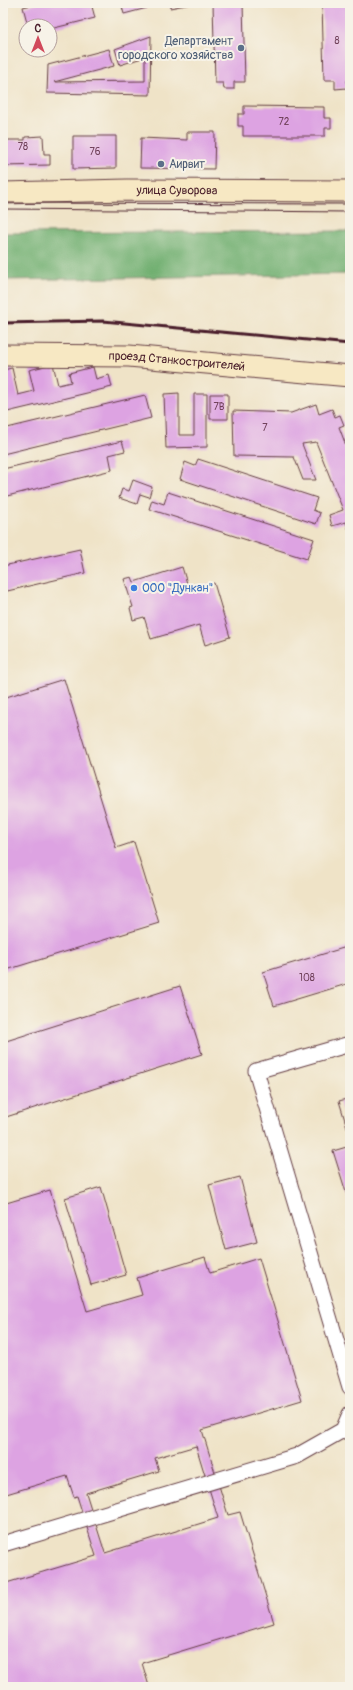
<svg xmlns="http://www.w3.org/2000/svg" width="353" height="1690" font-family="Pangolin,sans-serif">
<style>
.forest{fill:#70af70;stroke:#5d674e}
.building{fill:#dda3e2;fill-rule:evenodd}
.lines{fill:none;stroke-linecap:round;stroke-linejoin:round}
.street-casing{stroke:#633c42;stroke-width:17}
.secondary-casing{stroke:#633c42;stroke-width:23}
.street{stroke:#fff;stroke-width:15}
.secondary{stroke:#f7e8c3;stroke-width:21}
.tram{stroke:#4a1f2b;stroke-width:1}
.rail{stroke:#4a1f2b;stroke-width:3}
.service-dot{fill:#5c6f8a;stroke:#f7f3e8;stroke-width:1.5}
.shop-dot{fill:#3f7fe0;stroke:#f7f3e8;stroke-width:1.5}
.labels{text-anchor:middle;dominant-baseline:central;stroke-width:4;stroke-linejoin:round;paint-order:stroke}
.number-label{font-size:10px;fill:#6f4059}
.service-label{font-size:12px;fill:#4e5e75;stroke:#f7f3e8;text-anchor:end}
.street-label{font-size:12px;fill:#4a1f2b;stroke:#f7f3e8}
.shop-label{font-size:12px;fill:#366cbe;stroke:#f7f3e8;text-anchor:start}
</style>
<rect width="100%" height="100%" fill="#f7f3e8"/>
<filter id="ink" filterUnits="userSpaceOnUse"><feTurbulence type="fractalNoise" baseFrequency=".025" numOctaves="2"/><feDisplacementMap in="SourceGraphic" scale="8" xChannelSelector="R" yChannelSelector="G"/><feConvolveMatrix kernelMatrix="1 2 1 2 8 2 1 2 1" color-interpolation-filters="sRGB"/></filter>
<filter id="wash" filterUnits="userSpaceOnUse"><feTurbulence type="fractalNoise" baseFrequency=".012" numOctaves="4" result="noise"/><feDisplacementMap in="SourceGraphic" scale="16" xChannelSelector="R" yChannelSelector="G"/><feGaussianBlur stdDeviation="0.9" result="paint"/><feColorMatrix in="noise" values="0 0 0 0 0 0 0 0 0 0 0 0 0 0 0 0 0 1.4 0 .05"/><feComposite in="paint" operator="in"/></filter>
<g filter="url(#wash)">
<rect width="100%" height="100%" fill="#efe3c7"/>
<path class="forest" d="M350,231v43l-347,6v-47z"/>
<g id="blocks">
<path class="building" d="M40,3h51l4,15 -45,11v-3h-22l-5,-19z
M121,3h29l1,1 -5,1 1,3 -23,6z
M169,3h22v1l-21,4z
M213,3h30l2,79h-11v7h-10l-1,-6h-8z
M322,3h28v77h-3v8l-12,1v-9h-11z
M151,36l-1,59 -103,-2 1,-28 61,-16 5,17 -60,16 91,-1v-24l-25,8 -5,-16z
M244,106l80,1v11h7v10h-6v8h-82v-10h-5v-12h6z
M187,132h28l-1,37 -74,-1 1,-30 46,2z
M43,136l1,18h6v11l-47,1v-26h22v-3z
M73,136h43v32l-43,1z
M53,364l5,21 13,-3 -2,-9 24,-6 3,12 13,-4 3,12 -109,26v-43l9,-2 6,27 16,-4 -5,-21z
M179,393v42h15v-41h13v53l-41,1 -2,-54z
M210,394h18v25h-18z
M145,395l6,23 -148,36v-25z
M316,404l3,10 13,-5 3,8 5,-2 4,10 -5,2 11,29v78l-4,-12 -14,4 -3,-11 14,-5 -27,-68 -14,2 14,36h-13l-9,-23 -60,-1 -1,-45 58,2z
M122,441l3,10 -16,4 3,15 -109,27v-28z
M198,459l119,39 -4,12 7,3 -4,11 -136,-45 5,-17 10,4z
M133,480l19,7 -3,10 -9,-3 -3,10 -18,-6 3,-9 7,2z
M168,492l146,47 -7,20 -158,-50 3,-9 12,4z
M80,549l5,24 -82,19v-26z
M182,567l7,23 25,-7 16,54 -25,8 -6,-20 -48,14 -7,-22 -11,3 -3,-12 3,-1 -9,-28 8,-2 2,5z
M64,679l52,169 18,-6 25,81 -156,48v-273z
M350,946v37l-76,23 -11,-34z
M180,986l22,68 -199,64v-76z
M350,1098v39l-11,-36z
M350,1146v59l-17,-54z
M240,1177l17,65 -31,8 -17,-65z
M101,1187l25,88 -35,10 -26,-87z
M50,1190l37,121 55,-16 -5,-17 68,-21 5,16 49,-15 43,142 -100,30 26,85 12,-3 34,111 -132,40 7,23 -2,1h-144v-103l93,-28 -19,-60 -3,1 -7,-21 -64,19v-291zM196,1446l22,72 -113,35 -19,-60 73,-22 -4,-13z"/>
</g>
</g>
<g filter="url(#ink)">
<use href="#blocks" fill-opacity="0" stroke="#633c42" stroke-width="1"/>
<g class="lines">
<defs>
<path id="street" d="M350,1044l-94,27 94,316
M3,1544l294,-88 46,-26 7,-16"/>
<g id="secondary">
<path id="s1" d="M3,193l124,-3 223,1"/>
<path id="s2" d="M3,355l126,1 221,20"/>
</g>
</defs>
<use href="#street" class="street-casing"/>
<use href="#secondary" class="secondary-casing"/>
<use href="#street" class="street"/>
<use href="#secondary" class="secondary"/>
<path class="tram" d="M3,203l347,1
M3,209l347,3"/>
<path class="rail" d="M3,323l100,-2 247,23"/>
</g>
</g>
<g class="service-dot">
<circle cx="241" cy="48" r="4"/>
<circle cx="161" cy="164" r="4"/>
</g>
<circle class="shop-dot" cx="134" cy="588" r="4"/>
<g class="labels">
<g class="number-label">
<text x="337" y="41">8</text>
<text x="284" y="122">72</text>
<text x="23" y="147">78</text>
<text x="95" y="152">76</text>
<text x="219" y="407">7В</text>
<text x="265" y="428">7</text>
<text x="307" y="978">108</text>
</g>
<g class="service-label">
<text x="233" y="41">Департамент<tspan x="233" dy="14">городского хозяйства</tspan></text>
<text x="169" y="164" text-anchor="start">Аирвит</text>
</g>
<g class="street-label">
<text stroke="none"><textPath href="#s1" startOffset="174">улица Суворова</textPath></text>
<text stroke="none"><textPath href="#s2" startOffset="174">проезд Станкостроителей</textPath></text>
</g>
<g class="shop-label">
<text x="142" y="588">ООО "Дункан"</text>
</g>
</g>
<rect width="353" height="1690" fill="none" stroke="#f7f3e8" stroke-width="16"/>
<g transform="translate(38 38)"><circle r="19" fill="#f7f3e8" stroke="#b29e9c"/>
<path d="M0-3L7 15L0 10L-7 15Z" fill="#d1495b"/>
<text y="-6" font-size="11" font-weight="bold" text-anchor="middle" fill="#4a1f2b">С</text>
</g>
</svg>
